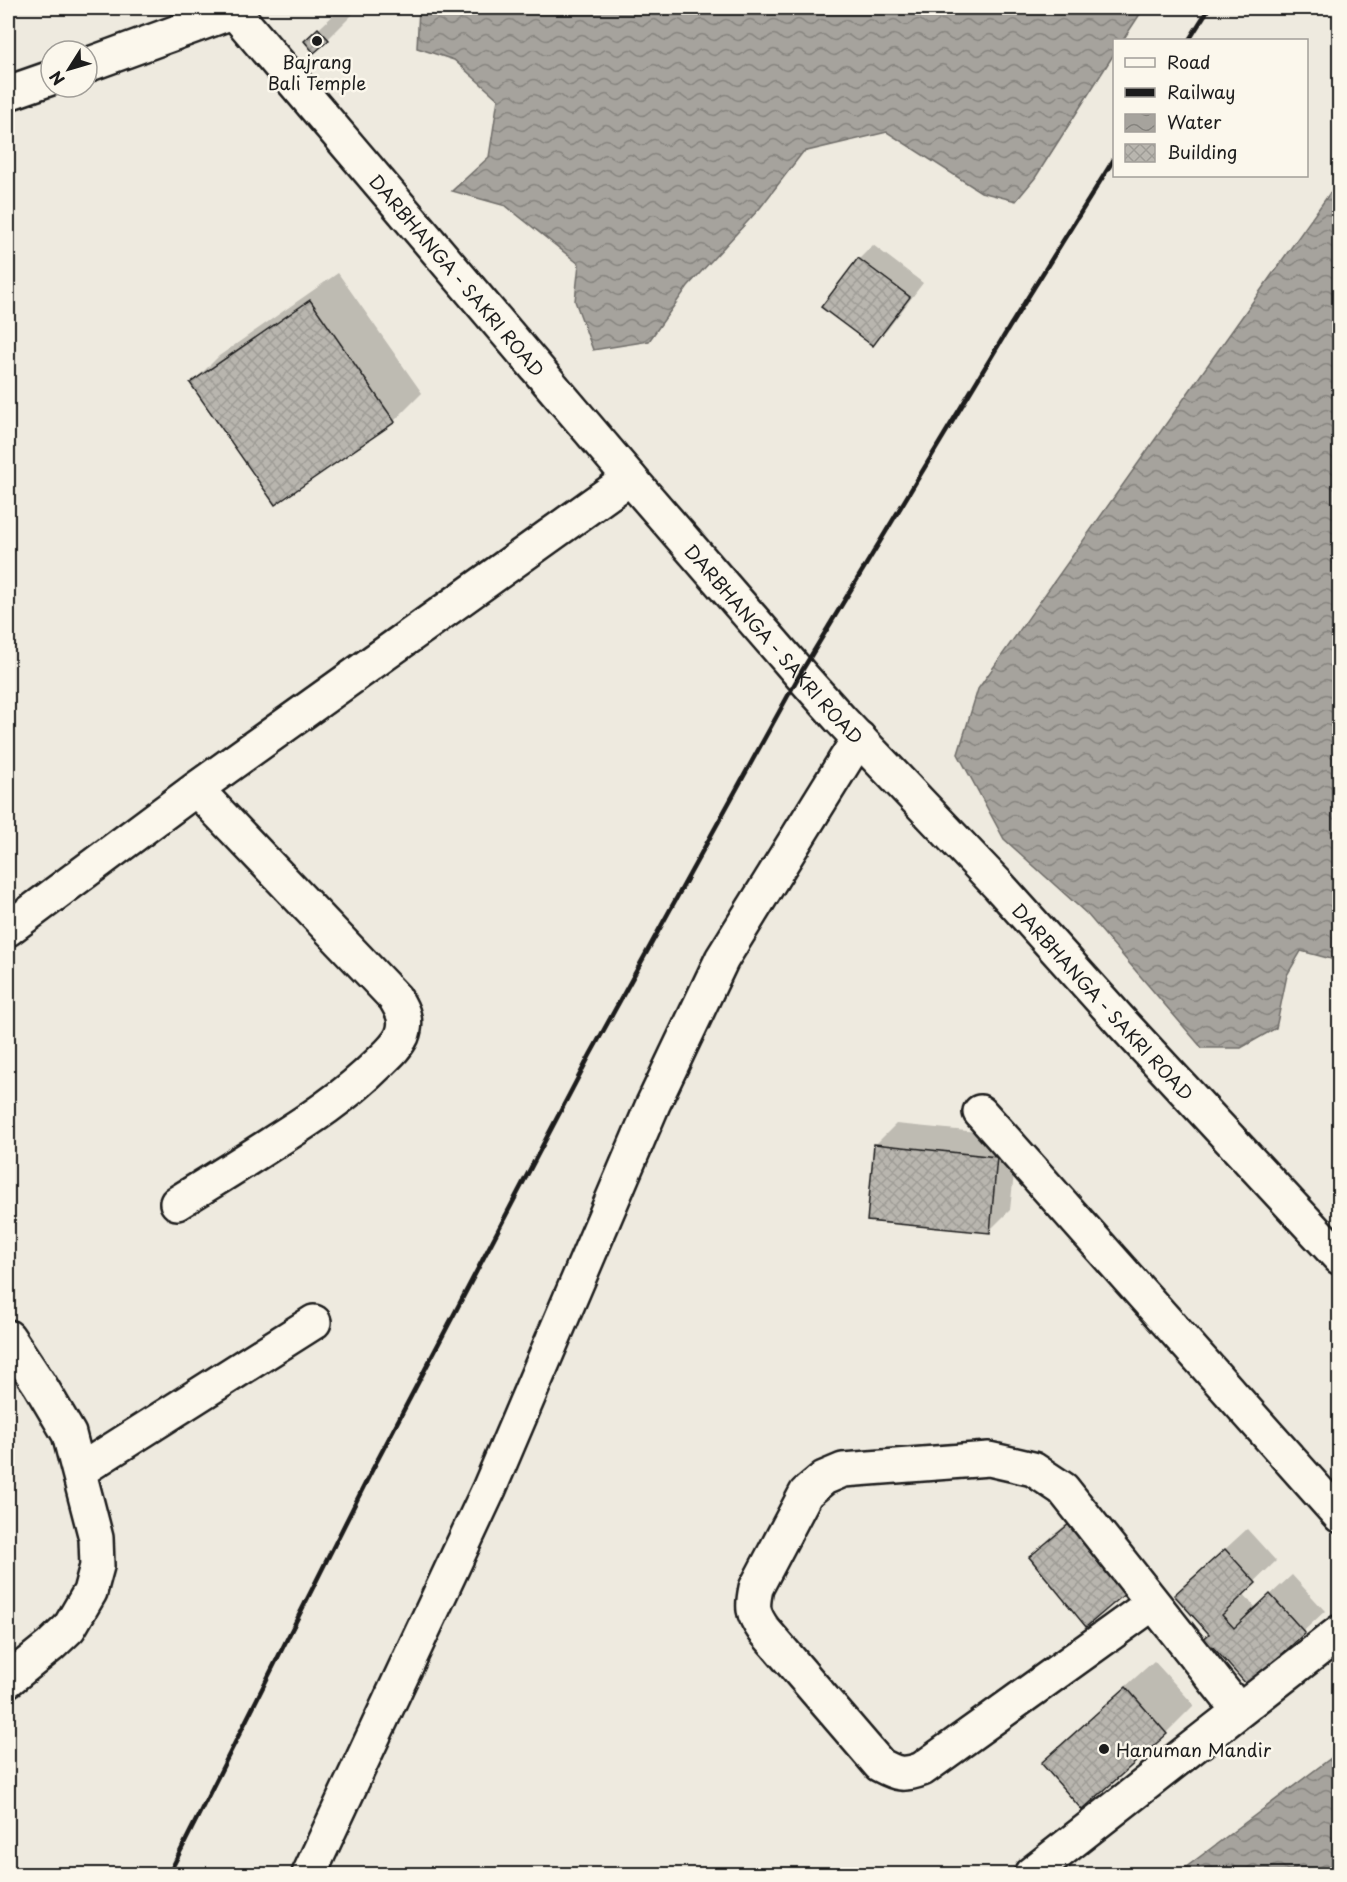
<svg xmlns="http://www.w3.org/2000/svg" width="1347" height="1882" font-family="'Playpen Sans',sans-serif">
<style>
.water{fill:url(#water-waves);stroke:#6f6d69;stroke-width:1.5}
.shadow{fill:#0003}
.building{fill:url(#building-cross-hatch);stroke:#1c1c1c;stroke-width:1.5}
.lines{fill:none;stroke-linecap:round;stroke-linejoin:round}
.minor-casing{stroke:#1c1c1c;stroke-width:38}
.major-casing{stroke:#1c1c1c;stroke-width:38}
.minor{stroke:#fbf7ec;stroke-width:33}
.major{stroke:#fbf7ec;stroke-width:33}
.rail{stroke:#1c1c1c;stroke-width:4.5}
.poi-dot{fill:#1c1c1c;stroke:#fbf7ec;stroke-width:2}
.labels{text-anchor:middle;dominant-baseline:central;stroke-width:5;stroke-linejoin:round;paint-order:stroke}
.poi-label{font-size:18px;fill:#1c1c1c;stroke:#fbf7ec}
.street-label{font-size:18px;fill:#1c1c1c;stroke:#fbf7ec}
</style>
<defs>
<pattern id="water-waves" width="16" height="10" patternUnits="userSpaceOnUse" patternTransform="scale(1.5)"><rect width="16" height="10" fill="#a6a39d"/><path d="M0 5q4-4 8 0t8 0" fill="none" stroke="#86847f"/></pattern>
<pattern id="building-cross-hatch" width="8" height="8" patternUnits="userSpaceOnUse" patternTransform="scale(1.5)"><rect width="8" height="8" fill="#b9b6af"/><path d="M0 0l8 8M0 8l8-8" fill="none" stroke="#9e9c96"/></pattern>
</defs>
<rect width="100%" height="100%" fill="#eeeadf"/>
<filter id="ink" filterUnits="userSpaceOnUse"><feTurbulence type="fractalNoise" baseFrequency=".0167" numOctaves="2"/><feDisplacementMap in="SourceGraphic" scale="12" xChannelSelector="R" yChannelSelector="G"/><feConvolveMatrix kernelMatrix="1 2 1 2 8 2 1 2 1" color-interpolation-filters="sRGB"/></filter>
<g filter="url(#ink)">
<path class="water" d="M419,8h725l-21,32h-9v14l-79,124 -19,23 -35,-9 -94,-60 -84,20 -43,56 -72,78 -39,55 -56,9 -18,-49 4,-37 -73,-58 -54,-15 37,-34 9,-58 -44,-39 -37,-12z
M1339,180v781l-38,-10 -14,24 -11,53 -35,20h-39l-115,-134 -83,-75 -46,-85 20,-65z
M1339,1752v122h-162z"/>
<path class="shadow" d="M341,8h11l3,4 -27,27 -22,2z
M873,245l50,38 -36,47 -14,14 -14,-85z
M338,273l84,120 -28,28 -118,82 -84,-120 27,-27z
M896,1124l122,12 -8,74 -21,21 -114,-86z
M1091,1504l55,67 -115,-14 20,-20z
M1247,1529l29,32 -33,32 13,15 36,-33 33,36 -77,72 -37,-49 -14,-59z
M1154,1661l40,44 -28,28 -84,75 -39,-45 27,-27z"/>
<path class="building" d="M318,28l11,12 -15,13 -10,-12z
M858,258l52,39 -37,49 -52,-39z
M310,300l85,122 -120,83 -85,-122z
M874,1144l123,13 -7,76 -123,-12z
M1069,1524l57,69 -40,34 -57,-70z
M1225,1549l31,34 -34,32 12,13 36,-34 35,39 -57,53 -36,-40 -6,6 -8,-8 11,-10 -35,-39z
M1126,1687l41,47 -85,76 -41,-47z"/>
<g class="lines">
<defs>
<path id="minor" d="M87,65l148,-54
M8,93l43,-15
M8,929l188,-140 434,-311
M980,1112l360,404
M177,1203c32,-20 63,-39 94,-59 38,-24 75,-48 107,-80 8,-8 19,-17 24,-28 6,-15 1,-25 -7,-38l-199,-209
M8,1337l32,48 29,49 27,104 1,28 -7,26 -21,36 -19,18 -42,34
M79,1471l235,-149
M1153,1603l-231,166c-19,7 -25,5 -42,-4l-116,-135c-12,-17 -12,-23 -8,-42l50,-95 18,-15 19,-8 146,-11 44,10 30,20 176,222
M309,1874l180,-385 164,-385 69,-145 137,-221
M1031,1874l309,-242"/>
<g id="major">
<path id="s1" d="M231,8l399,470 170,196 41,46 158,166 124,138 217,234"/>
</g>
</defs>
<use href="#minor" class="minor-casing"/>
<use href="#major" class="major-casing"/>
<use href="#minor" class="minor"/>
<use href="#major" class="major"/>
<path class="rail" d="M1189,40l20,-32
M169,1874l198,-394 223,-425 210,-381 210,-348 104,-167"/>
</g>
</g>
<g class="poi-dot">
<circle cx="317" cy="41" r="6"/>
<circle cx="1104" cy="1749" r="6"/>
</g>
<g class="labels">
<g class="poi-label">
<text x="317" y="61">Bajrang<tspan x="317" dy="21">Bali Temple</tspan></text>
<text x="1116" y="1749" text-anchor="start">Hanuman Mandir</text>
</g>
<g class="street-label">
<text stroke="none"><textPath href="#s1" startOffset="350">DARBHANGA - SAKRI ROAD</textPath></text>
<text stroke="none"><textPath href="#s1" startOffset="836">DARBHANGA - SAKRI ROAD</textPath></text>
<text stroke="none"><textPath href="#s1" startOffset="1322">DARBHANGA - SAKRI ROAD</textPath></text>
</g>
</g>
<rect width="1347" height="1882" fill="none" stroke="#fbf7ec" stroke-width="30"/>
<rect x="15" y="15" width="1317" height="1852" fill="none" stroke="#1c1c1c" stroke-width="2" filter="url(#ink)"/>
<rect x="1113" y="39" width="195" height="138" fill="#fbf7ec" stroke="#a29f99" stroke-width="1.5"/>
<rect x="1125" y="58" width="30" height="9" fill="#fbf7ec" stroke="#a29f99" stroke-width="1.5"/>
<text x="1167" y="69" font-size="18" fill="#1c1c1c">Road</text>
<rect x="1125" y="88" width="30" height="9" fill="#1c1c1c" stroke="#a29f99" stroke-width="1.5"/>
<text x="1167" y="99" font-size="18" fill="#1c1c1c">Railway</text>
<rect x="1125" y="114" width="30" height="18" fill="url(#water-waves)" stroke="#a29f99" stroke-width="1.5"/>
<text x="1167" y="129" font-size="18" fill="#1c1c1c">Water</text>
<rect x="1125" y="144" width="30" height="18" fill="url(#building-cross-hatch)" stroke="#a29f99" stroke-width="1.5"/>
<text x="1167" y="159" font-size="18" fill="#1c1c1c">Building</text>
<g transform="translate(69 69) rotate(233)"><circle r="28" fill="#fbf7ec" stroke="#a29f99" stroke-width="1.5"/>
<path d="M0-4.5L10 22L0 15L-10 22Z" fill="#1c1c1c"/>
<text y="-9" font-size="16" font-weight="bold" text-anchor="middle" fill="#1c1c1c">N</text>
</g>
</svg>
